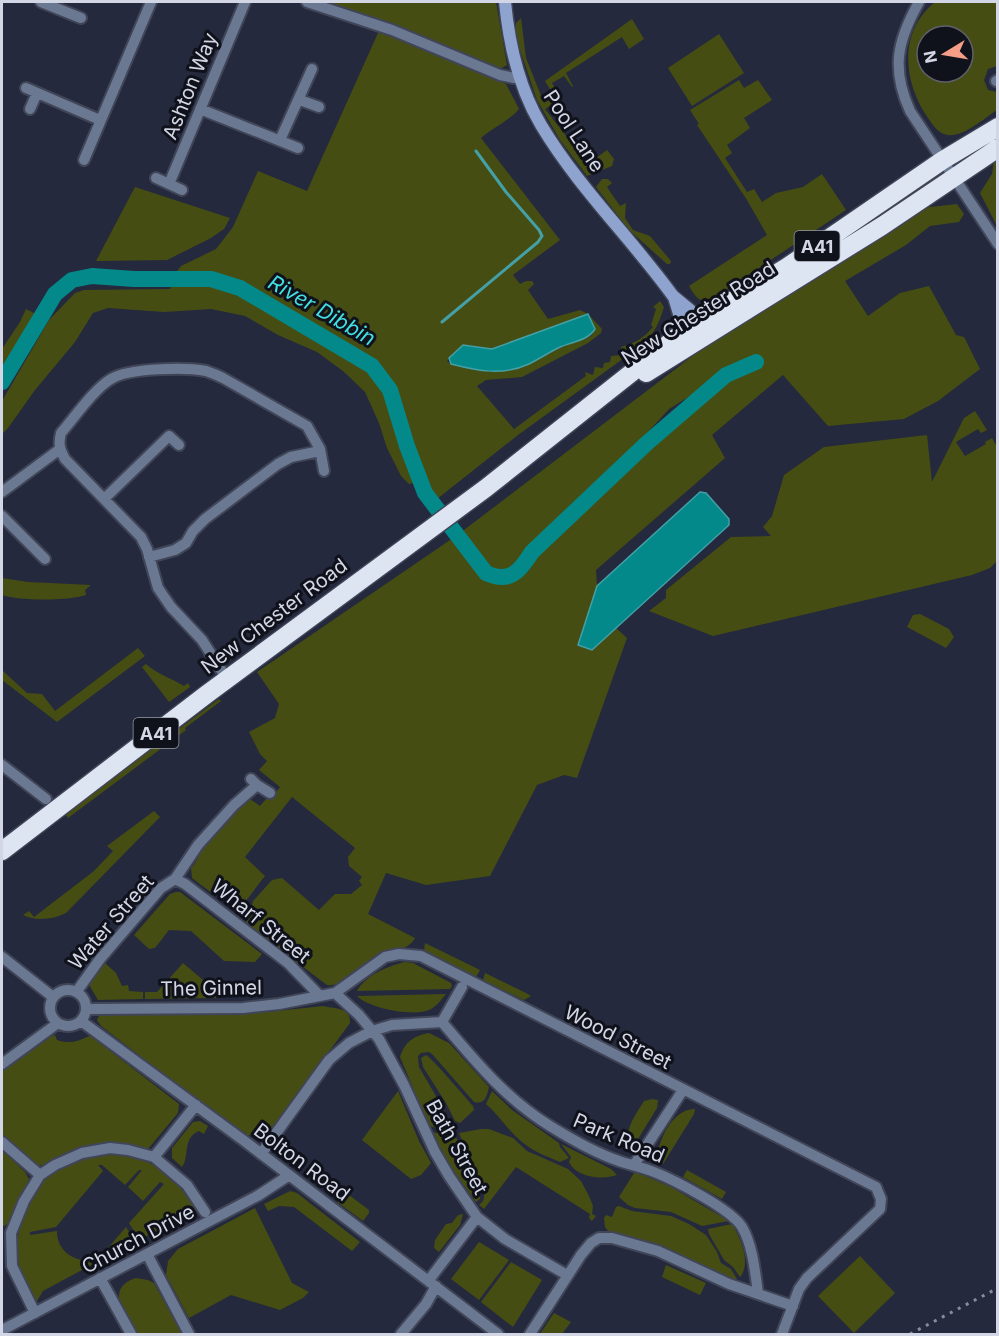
<svg xmlns="http://www.w3.org/2000/svg" width="999" height="1336" font-family="Inter,sans-serif">
<style>
.green{fill:#464d12;fill-rule:evenodd}
.water{fill:#04898b;stroke:#42a0a6;stroke-width:1.5}
.lines{fill:none;stroke-linecap:round;stroke-linejoin:round}
.stream{stroke:#42a0a6;stroke-width:3}
.river{stroke:#04898b;stroke-width:16}
.street-casing{stroke:#404558;stroke-width:14}
.secondary-casing{stroke:#404558;stroke-width:15}
.highway-casing{stroke:#404558;stroke-width:21}
.street{stroke:#6a7892;stroke-width:10}
.secondary{stroke:#8ea4ce;stroke-width:12}
.highway{stroke:#dee5f2;stroke-width:18}
.rail{stroke:#878b9b;stroke-width:3;stroke-dasharray:3 6;stroke-linecap:butt}
.labels{text-anchor:middle;dominant-baseline:central;stroke-width:6;stroke-linejoin:round;paint-order:stroke}
.shield{fill:#10121b;stroke:#989ba8;stroke-width:1.5}
.shield-label{font-size:18px;font-weight:bold;fill:#d3d6e4}
.street-label{font-size:20px;fill:#d3d6e4;stroke:#10121b}
.water-label{font-size:21px;font-style:italic;fill:#41dfe1;stroke:#10121b}
</style>
<rect width="100%" height="100%" fill="#24293d"/>
<path class="green" d="M317,2h179l11,63 -5,3 -11,-1z
M935,2h62v64l-9,3 -4,11 4,10 9,2v18c-12,8 -29,23 -44,25 -12,2 -19,-8 -25,-17 -25,-36 -30,-86 7,-116zM927,36h36v36h-36z
M521,18l5,40 18,45 10,-7 -9,-15 87,-62 12,20 -15,10 -7,-12 -56,36 7,13 -1,1 -8,-11 -12,7 9,16 -16,10 43,55 19,-14 7,9 -2,7 -25,10 -27,-36 -23,-40 -22,-65 1,-12z
M378,33l21,4 107,47 13,25c-10,12 -25,18 -38,29l79,102 -47,35 7,9 6,-3h6l2,3 -6,6 20,29 32,-9 8,4 14,15 -1,4 -13,10 -66,34 -36,3 -9,6 37,43 72,-53 -1,-4 8,3 2,-8 8,1 1,-5 6,-1 1,-6 10,-1v-8c14,-4 23,-9 32,-20l-2,-2 5,-16 -3,-2 7,-6 4,6c-8,25 -13,34 -39,44l-1,7 -106,77 -81,64 -11,-19 -17,4 -8,-8 -14,-28 -8,-25 -14,-31 -22,-21 -26,-19 -39,-17 -33,-19 -34,-7 -47,3 -56,-4 -15,5 -18,29 -40,48 -27,38 -6,6v-33l47,-81 26,-27 9,-3 86,-1 5,-15 6,-8 35,-17 17,-22 25,-56 49,20zM588,314l7,15 -4,7 -32,12 -28,15 -39,9 -41,-8 -4,-3 16,-16 29,4z
M719,34l25,39 -52,33 -24,-38z
M739,80l5,8 14,-8 14,20 -28,18 6,10 -23,17 5,8 -7,5 22,34 7,-3 8,13 14,-9 27,-6 19,-13 24,36 -137,91c-11,2 -15,-7 -20,-15l78,-51 -20,-35 -50,-75 2,-1 -9,-14z
M997,159v67l-17,-33 12,-19 2,-13z
M602,179h6l4,4 -5,4 13,19 6,-3 -1,15 8,12 17,6 21,25 -1,3h-3l-38,-34 -33,-43z
M135,187l95,31 -6,11 -13,9 -44,22 -71,1z
M957,204l7,10 -5,8 -29,4 -24,19 -61,36 23,35 32,-23 29,-7 27,49 8,2 16,32 -42,32 -34,18 -76,7 -45,-51 -71,60 13,23 -129,112 1,16 -19,59 14,5 24,-22 11,10 -50,140 -13,-3 -27,10 -47,91 -64,9 -40,-12 -18,41 47,24c-7,14 -27,12 -40,20 -13,8 -35,30 -48,27l-81,-61 7,-23 19,-21 10,-2 37,32 16,-16h16l11,-9 -3,-4 3,-4 -13,-11 -1,-9 7,-9 -63,-51 -47,60 20,19c-6,7 -25,34 -29,37l-10,-9 5,-5v-5l-7,-5 -11,5 -21,-16 -1,-10c6,-5 7,-13 12,-20 14,-17 30,-35 47,-49l10,7 7,-8 3,2 10,-13 -21,-17 8,-9 -7,-7 -11,-22 26,-14 4,-14 -22,-32 196,-134 29,38 7,4 22,2 16,-10 10,-17 54,-52h4l56,-57 74,-63 31,-17 -19,-4 -29,23 -39,24 -32,35 -67,61 -64,66 -13,-2 -33,-36 280,-213 181,-112z
M26,309l10,5 -34,53v-18l18,-27z
M975,411l12,19 -6,3 -3,-4 -22,13 9,14 21,-12 -1,-2 7,-4 5,9v114l-7,7 -18,7 -259,61 -64,-25 17,-13v-8l65,-53 40,-1 -8,-9 9,-11 12,-41 40,-28 103,-12 5,47 32,-64z
M2,578l26,4 63,3 -6,5 1,5c-18,6 -66,6 -84,0z
M920,614l29,15 5,8 -8,11 -39,-21 6,-12z
M138,648l7,8 -88,66 -55,-42v-10l25,23 15,1 13,17z
M146,664c11,10 25,14 38,22l4,-3 2,4 -21,15 -27,-35z
M219,699l2,2 -36,27 1,2 -118,88 -3,-4z
M154,811l6,6 -94,96c-13,7 -31,8 -43,2l6,-4 5,6 60,-46 19,-20 -6,-5z
M176,892h4l82,62 -7,8 -31,-1 -33,-30 -22,-1 -14,18 -6,1 -15,-14 36,-41z
M425,943l55,27 -4,7 -52,-27z
M104,962l12,11 6,13 6,-1 1,6 14,1v7l-45,1 -10,-17z
M405,962l8,1 38,20 1,3 -2,3 -93,2c9,-16 31,-25 48,-29z
M183,963l33,28v7l-71,1v-7h12z
M485,973l43,21 3,2 -7,4 -41,-20z
M446,994c-5,6 -10,13 -17,16 -15,7 -61,-2 -72,-14z
M323,1006c12,3 28,1 27,17l-78,106c-10,7 -19,9 -31,4l-140,-107 -4,-6 3,-6 168,-2z
M429,1033l20,10 40,44c-2,9 -4,18 -15,15l-41,-47 -4,-3 -8,1 -3,3 1,11 31,53v7l-5,3 -16,-4 -29,-69c5,-15 13,-21 29,-24z
M55,1035l2,5c11,4 21,2 32,-4l3,1 87,67 -1,9 -30,36c-26,-6 -50,-9 -75,1 -13,5 -24,17 -38,16l-33,-30v-65l47,-34z
M426,1055c6,3 40,43 47,51l1,4 -14,13 -5,-2 -9,-18 -23,-36 -2,-9z
M398,1091l21,50 12,22 -10,12 -10,4 -49,-39z
M492,1091l20,19 47,33 1,4 9,11 -9,4c-11,-5 -24,-9 -34,-17 -16,-11 -26,-29 -40,-41z
M652,1099l6,1 -1,8 -22,36 -6,3c-5,-18 6,-31 15,-46z
M695,1109l-1,5 -31,50 -5,-13c4,-18 17,-42 37,-42z
M200,1121l8,5 -4,8 -5,-3c-17,7 -9,25 -17,36l-10,-9v-10l21,-26z
M481,1129h8l24,9 14,13 41,18 13,12 8,15 4,10 -1,8 4,2 -4,5 -3,-3 1,-4 -74,-47 -32,42 -5,-4c3,-3 5,-4 5,-8 1,-12 -20,-50 -25,-64z
M432,1132l22,4 3,3 23,52v8l-4,3 -24,-33z
M561,1144l50,25 6,6c-14,5 -41,3 -48,-13l2,-5z
M2,1150l23,22 4,7 -18,43 -9,5z
M113,1153c46,9 57,17 83,57l-57,30 -10,-17 35,-39 -4,-2 -17,19 -15,-14 14,-17h-3l-14,15 -23,-20h-4l5,6 -47,56 -26,5v3l27,-4c0,20 16,30 34,30l2,3 -50,27 -6,10c-33,-32 -21,-98 12,-125 19,-15 40,-21 64,-23z
M687,1170l39,22 -4,7 -39,-22z
M634,1173h4l33,14 58,34 -27,5 -31,-14 -36,-4 -7,-3 -9,-8z
M290,1191l7,2 63,49 -8,9 -58,-44 -15,-1 -11,5 -4,-7z
M344,1194l5,1 20,15v3l-6,8 -26,-19z
M619,1206l13,5 39,5 18,8 17,11 11,17 4,11 10,6 6,10h-7l-57,-27 -65,-21 -3,-4 -1,-9 2,-3 6,2 4,-10z
M255,1208l37,75 17,9 -6,6 -23,12 -49,-15 -42,23 -23,-43 2,-14 10,-12z
M463,1214l-3,11 -21,27 -5,-4 1,-8 11,-16 6,-1 6,-8z
M732,1224c8,13 20,39 8,53l-7,-10 -9,-7 -15,-26 -1,-5z
M126,1227l9,15 -32,17 -1,-4z
M479,1242l30,18 -30,40 -28,-21z
M860,1256l35,37 -41,40 -36,-37z
M511,1262l31,18 -29,47 -32,-25z
M666,1265l40,18 -6,12 -38,-18z
M136,1278l12,2 6,3 28,51h-47c-10,-18 -31,-46 1,-56z
M554,1313l17,9 -9,12h-22z"/>
<path class="water" d="M588,314l7,15c-7,12 -25,13 -37,19 -10,5 -19,11 -29,16 -26,12 -51,7 -78,0l-2,-6 14,-13 29,4z
M700,492l6,1 23,26v6l-137,125 -14,-5 19,-59z"/>
<g class="lines">
<path class="stream" d="M442,322l96,-80 4,-6 -3,-6 -33,-38 -30,-41"/>
<path class="river" d="M2,382l53,-88 17,-14 20,-4 42,3h77l29,9 132,78 18,24 17,56 18,47 61,80c24,11 34,-2 46,-21l115,-109 79,-68 30,-13"/>
<defs>
<path id="street" d="M41,2l40,16
M307,2l85,28 108,45 14,3 6,-1
M919,2c-22,39 -28,67 -9,109l88,133
M996,81l2,-1
M26,88l74,32
M300,100l19,7
M30,109l7,-16
M200,109l98,39
M280,140l32,-71
M84,160l67,-158
M156,178l26,12
M169,184l76,-182
M2,492l58,-43
M104,499l65,-63 10,9
M2,516l43,43
M149,557l26,-7 11,-7 7,-12 12,-12 73,-55 13,-7 29,-6
M227,679l-25,-39 -31,-33 -13,-19 -11,-39 -6,-12 -76,-78c-5,-9 -7,-15 -4,-26 13,-15 33,-44 50,-54 17,-11 74,-12 95,-8 6,2 11,4 17,7l84,48 13,23 4,22
M2,765l44,34
M251,779l6,6 13,8
M175,879l10,5 103,79 32,33
M2,957l51,40
M50 1008a18 18 0 1 1 36 0a18 18 0 1 1-36 0Z
M77,991l23,-32 61,-71 14,-9 23,-34 36,-40 23,-20
M335,993l24,22 20,24 25,46 31,67 14,24 28,41 28,22 62,36
M87,1009l156,-1 36,-4 56,-11 50,-36 14,-3 22,2 455,231 5,12 -1,10 -73,69 -8,11 -17,45
M81,1021l162,119 255,194
M442,1022c33,39 64,77 108,104 21,13 45,27 69,35 11,4 23,6 35,11 20,8 77,37 88,55 11,19 13,45 16,66
M442,1022l20,-35
M2,1064l56,-41
M2,1142l38,33
M261,1154l68,-94 20,-17 23,-12 20,-6 50,-3
M154,1157l42,-52
M634,1165l49,-75
M147,1254l42,80
M100,1278l31,56
M429,1280l48,-63
M35,1313l-23,-47 -1,-33 13,-32 16,-26 15,-10 27,-12 28,-5 18,2 26,7 33,28 18,27
M2,1330l257,-135 29,-19
M401,1334l25,-30 10,-18
M530,1334l51,-79 10,-12 8,-5h13l46,13 71,33 64,22"/>
<path id="secondary" d="M505,2c4,42 14,86 36,123 37,62 90,113 132,171l17,14 8,12
M674,297l6,20 8,11"/>
<path id="highway" d="M646,373l236,-147 116,-78
M2,851l205,-157 279,-206 202,-160 99,-61 156,-107 55,-33"/>
</defs>
<use href="#street" class="street-casing"/>
<use href="#secondary" class="secondary-casing"/>
<use href="#highway" class="highway-casing"/>
<use href="#street" class="street"/>
<use href="#secondary" class="secondary"/>
<use href="#highway" class="highway"/>
<path class="rail" d="M910,1334l88,-46"/>
</g>
<g class="labels">
<g class="shield">
<rect x="794.5" y="231" width="45" height="30" rx="4.5"/>
<rect x="133.5" y="718" width="45" height="30" rx="4.5"/>
</g>
<g class="shield-label">
<text x="817" y="246">A41</text>
<text x="156" y="733">A41</text>
</g>
<g class="street-label">
<text transform="translate(190 86) rotate(-68)">Ashton Way</text>
<text transform="translate(574 131) rotate(57)">Pool Lane</text>
<text transform="translate(698 313) rotate(-32)">New Chester Road</text>
<text transform="translate(274 616) rotate(-37)">New Chester Road</text>
<text transform="translate(261 921) rotate(39)">Wharf Street</text>
<text transform="translate(111 922) rotate(-49)">Water Street</text>
<text transform="translate(211 988) rotate(-1)">The Ginnel</text>
<text transform="translate(618 1037) rotate(27)">Wood Street</text>
<text transform="translate(619 1138) rotate(23)">Park Road</text>
<text transform="translate(457 1147) rotate(61)">Bath Street</text>
<text transform="translate(302 1162) rotate(37)">Bolton Road</text>
<text transform="translate(138 1239) rotate(-28)">Church Drive</text>
</g>
<g class="water-label">
<text transform="translate(322 310) rotate(30)">River Dibbin</text>
</g>
</g>
<rect width="999" height="1336" fill="none" stroke="#d3d6e4" stroke-width="6"/>
<g transform="translate(945 54) rotate(259)"><circle r="28" fill="#10121b" stroke="#5e606b" stroke-width="1.5"/>
<path d="M0-4.5L10 22L0 15L-10 22Z" fill="#f49e87"/>
<text y="-9" font-size="16" font-weight="bold" text-anchor="middle" fill="#d3d6e4">N</text>
</g>
</svg>
